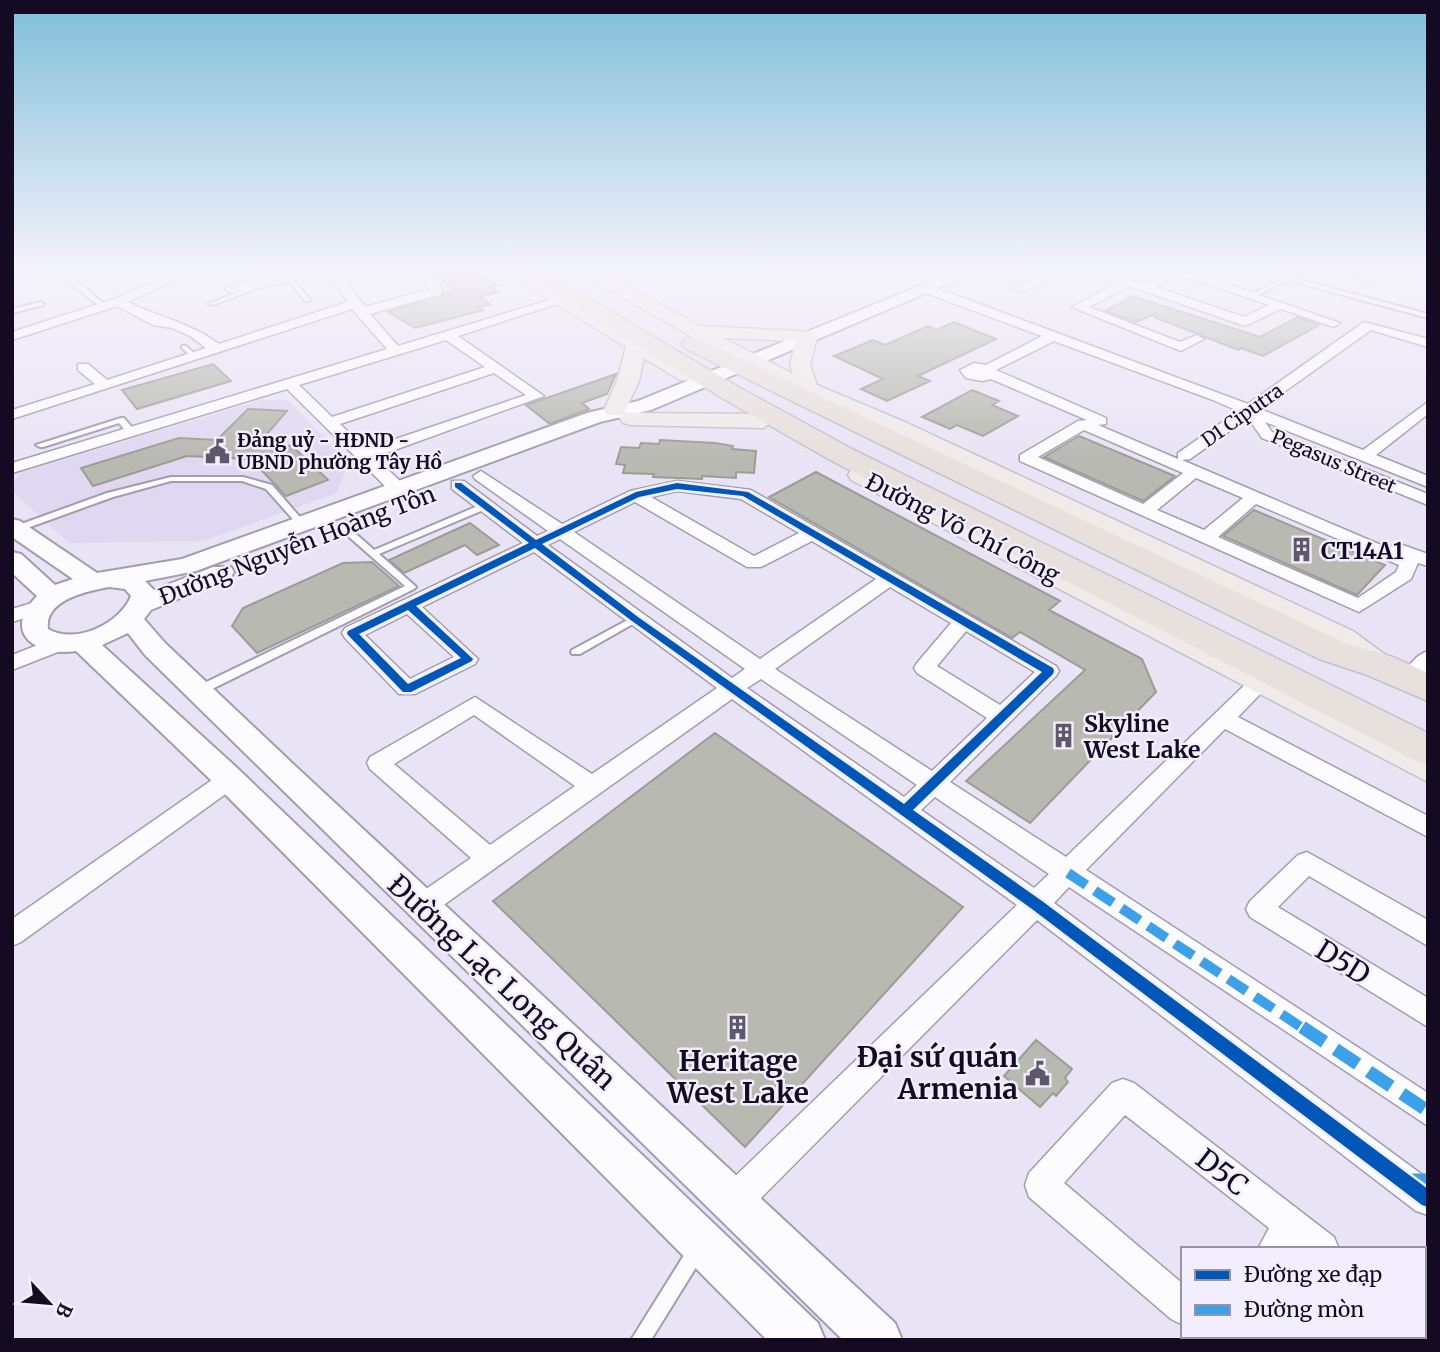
<svg xmlns="http://www.w3.org/2000/svg" width="1440" height="1352" font-family="Merriweather,serif">
<style>
.built{fill:#e0d8f1}
.building{fill:#b8b9b1;stroke:#9c9c96;stroke-width:2}
.lines{fill:none;stroke-linecap:round;stroke-linejoin:round}
.lane-casing{stroke:#a39cb0;stroke-width:4}
.street-casing{stroke:#a39cb0;stroke-width:3}
.secondary-casing{stroke:#a39cb0;stroke-width:4}
.primary-casing{stroke:#c4c0cb;stroke-width:3}
.highway-casing{stroke:#c4c0cb;stroke-width:3}
.lane{fill:#fcfbfe;fill-rule:evenodd}
.street{fill:#fcfbfe;fill-rule:evenodd}
.secondary{fill:#fcfbfe;fill-rule:evenodd}
.primary{fill:#f0ebe9;fill-rule:evenodd}
.highway{fill:#e8e0dc;fill-rule:evenodd}
.quiet-far1{stroke:#3da1ea;stroke-width:10;stroke-dasharray:22 10;stroke-linecap:butt}
.quiet{stroke:#3da1ea;stroke-width:13;stroke-dasharray:27 13;stroke-linecap:butt}
.cycleway-casing{stroke:#f2eefd;stroke-width:5}
.cycleway{fill:#0057b8;fill-rule:evenodd}
.labels{text-anchor:middle;dominant-baseline:central;stroke-width:5;stroke-linejoin:round;paint-order:stroke}
.far-street-label{font-size:19px;fill:#140b23;stroke:#f2eefd}
.far-poi-label{font-size:19px;font-weight:bold;fill:#140b23;stroke:#f2eefd;text-anchor:start}
.street-label{font-size:23px;fill:#140b23;stroke:#f2eefd}
.poi-label{font-size:23px;font-weight:bold;fill:#140b23;stroke:#f2eefd;text-anchor:start}
.near-street-label{font-size:28px;fill:#140b23;stroke:#f2eefd}
.near-poi-label{font-size:28px;font-weight:bold;fill:#140b23;stroke:#f2eefd;text-anchor:end}
</style>
<rect width="100%" height="100%" fill="#e9e4f5"/>
<path class="built" d="M261,400h27l60,63 -11,30 -133,48 -135,2 -57,-52v-8l10,-11z"/>
<path class="building" d="M449,269h24l24,16 -6,2 7,5 -18,5 10,7 -11,3 4,3 -68,18 -27,-16 67,-22 -23,-17z
M1132,296l128,41 38,-20 21,8 -56,31 -22,-8 -3,2 -84,-33 1,-3 -19,8 -30,-11z
M954,322l42,17 -78,37 12,5 -43,20 -26,-12 22,-10 -49,-23 39,-16 12,5 43,-19 8,4z
M213,364l18,17 -94,28 -15,-19z
M616,374l-9,20 -25,9 7,6 -39,15 -24,-19z
M972,390l27,11 -7,4 26,11 -35,20 -26,-11 -7,4 -28,-12z
M248,409l39,2 -29,33 34,2 36,34 -42,16 -35,-37 -64,-3 -94,30 -12,-18 98,-30 38,2z
M1079,436l96,40 -32,25 -99,-44z
M660,440l55,3 18,3 -1,3 24,2 -2,22 -18,-1v6l-34,-2v3l-49,-2 1,-3 -31,-1 2,-8 -9,-1 5,-17 18,1 2,-5 18,1z
M816,472l244,129 -11,9 93,49 14,33 -126,131 -64,-42 119,-111 -65,-38 -8,6 -243,-141z
M1254,510l131,55 -28,30 -134,-59z
M470,523l29,22 -22,10 -12,-10 -61,28 -15,-13z
M372,562l27,24 -142,67 -25,-27 11,-18 100,-45z
M715,733l248,174 -218,240 -252,-246z
M1036,1040l36,29 -7,9 3,4 -12,14 -3,-3 -13,14 -36,-31z"/>
<g class="lines">
<defs>
<path id="lane" d="M43,269c23,0 48,23 64,38l-5,1 -36,-28z
M793,269h6l1,2 -5,1z
M1324,269h10l39,12 -3,2z
M285,274h4l21,26 -1,1h-4l-16,-20 -32,7 -44,17 -5,-1 45,-18 33,-8z
M1286,276l142,38v4l-141,-38 -33,17 -5,-1z
M41,302l3,2 -1,1 -31,8v-4z
M182,346h4l10,9v2h-4l-10,-9z
M121,418h3l10,12v4h-6l-9,-11 -76,24h-3l-4,-2z
M171,477h72l29,8 33,38 -1,2h-6l-32,-36 -24,-8h-71l-58,16 -94,34 -7,-1 1,-3 94,-34z
M485,503l3,1v4l-109,46 35,31 2,2 -2,2 -212,105h-8l-1,-3 1,-3 211,-102 -65,-57v-4h6l28,25z
M635,616l3,1 2,2 -2,2 -58,33h-8l-1,-2 1,-2z
M697,1241l6,3 3,6 -3,6 -52,84h-20l60,-96z"/>
<path id="street" d="M181,269h16l-69,33c31,15 62,21 91,42l129,-42 -23,-33h12l28,38 65,-18 -17,-20h12l17,19v6l-72,20 28,32 158,-48 10,3 -108,35 86,60 -169,61 29,28 2,4 -2,4h-12l-105,-104 -275,84v-10l375,-114 -35,-40 -340,110v-9l83,-26 -17,-14v-6h10l19,16 99,-32 -16,-12 -18,-8 -19,-3 -36,-19 -105,34v-8l102,-33zM446,340l39,27 -153,50 -33,-32zM494,373l32,22 -160,54 -26,-25z
M294,269h20l-83,24 -6,-4z
M1058,269h17l-53,23 -10,-3z
M1166,269h18l156,54 -6,4 -53,-18 -36,17 -115,-40 -41,21 91,35 17,-7 7,4 -23,12 -109,-44 53,-28 20,5 24,-12zM1180,275l89,30 -25,12 -88,-30z
M1242,269h21l21,5 8,-5h14l-20,13z
M1386,269l42,4v8l-40,-10z
M923,286h8l317,118 116,-82 64,17v8l-57,-17 -111,79 103,41 65,-48v12l-52,41 52,21v11l-163,-65 7,10 156,62v11l-166,-67 -14,-20 -58,41 -8,1 206,88 9,-5 31,11v12l-10,-3 -7,16 -52,33 -339,-151v-6l58,-34 9,-1 -96,-41 -9,2 -16,-3 -6,-8 14,-7 12,2 56,-29 -119,-44zM1054,341l159,59 25,11 -60,42v6l-80,-34 8,-1v-6l-110,-48zM1084,430l99,43 -40,31 -105,-47zM1196,478l47,20 -39,32 -47,-20zM1256,504l143,61 -3,7 -38,26 -140,-61z
M481,471l81,53 68,-33 47,-10 74,9 305,176 3,5 -3,5 -106,106 116,75 187,-180h14l4,5 -4,5 -29,30 190,99v21l-203,-108 -139,141 342,223v33l-359,-239 -15,16 374,276v36l-12,-4 -379,-291 -291,293 -12,4 -12,-4 -4,-12 4,-12 295,-284 -285,-206 -301,215 -9,3 -9,-3 -4,-8 4,-8 58,-40 -101,-89 -3,-6 3,-6 105,-60 117,77 125,-86 -183,-136 -112,55 56,52 -3,5 -60,30h-16l-54,-56 -3,-5 3,-5 178,-85 -71,-54v-8h12l73,55 11,-5 -73,-52 -2,-3zM677,491l64,8 58,34 -45,23 -103,-59zM635,502l112,65h14l51,-26 64,38 -116,80 -186,-127zM560,539l168,118 17,12 -13,9 -184,-133zM890,587l61,36 -34,40 -3,5 3,5 70,45 -55,53 -157,-102zM407,614l47,43 -44,22 -45,-44zM966,631l69,41 -35,33 -63,-39zM761,679l156,106 -13,12 -157,-109zM474,715l101,71 -85,59 -96,-81zM935,797l114,77 -15,14 -113,-78z
M45,599l7,2 3,4 -3,4 -40,13v-13z
M61,636l10,7 -3,5 -56,22v-15z
M1428,651v21l-11,13h-14l-4,-5c7,-11 17,-26 29,-29z
M230,770l8,3 4,6 -4,6 -217,157 -9,4v-27l210,-146z
M1307,852l121,68v26l-119,-70 -31,31 150,91v29l-178,-110 -4,-8 4,-8 48,-46z
M1123,1079l11,4 200,154 5,12h-81l11,-21 -144,-113 -61,68 119,101v41l-12,-6 -142,-122 -4,-12 4,-12 83,-90z
M1424,1310l4,2v28h-17l-1,-4h14z"/>
<path id="secondary" d="M961,269h22l-332,141 -51,12 -404,149 -51,10 9,9 59,-23h18l3,5 -3,5 -80,33 -7,9 21,24 127,120 603,560 7,17h-59l-698,-685 -17,-22 -26,12 134,122 582,556 7,17h-58l-553,-557 -138,-132c-40,6 -75,-18 -39,-55l-25,-23v-21l9,2 34,31 18,-6 -61,-42v-18l8,2 77,52 85,-14 405,-146 51,-12zM109,587l16,2 6,7c-11,28 -56,49 -83,33 -4,-29 39,-38 61,-42z"/>
<path id="primary" d="M499,269h22l178,106 -3,5h-16l-36,-22 -5,23 -15,32 139,1 11,7 -11,7 -132,-3 -8,-2 -3,-5 2,-3h-15l-3,-5 13,-29 9,-34z
M573,269h22l105,57 114,6 3,4 -7,29 7,20 90,38 446,208 38,28 5,7 -5,7c-24,7 -42,-14 -60,-28l-440,-212 -123,-53zM723,338l73,3 -6,24 3,9z
M860,468l568,285v29l-577,-302 -3,-5 3,-5z"/>
<path id="highway" d="M514,269h25l201,119 112,61 576,284v32l-14,-5 -582,-299 -110,-63z
M694,337l651,306 48,14 35,16v28l-61,-26 -48,-16 -633,-310 -4,-5 4,-5z"/>
</defs>
<use href="#lane" class="lane-casing"/>
<use href="#street" class="street-casing"/>
<use href="#secondary" class="secondary-casing"/>
<use href="#primary" class="primary-casing"/>
<use href="#highway" class="highway-casing"/>
<use href="#lane" class="lane"/>
<use href="#street" class="street"/>
<use href="#secondary" class="secondary"/>
<use href="#primary" class="primary"/>
<use href="#highway" class="highway"/>
<path class="quiet-far1" d="M1068,873l236,156"/>
<path class="quiet" d="M1302,1027l126,84
M1406,1180h22"/>
<defs>
<path id="cycleway" d="M455,483h6l75,57 100,-48 41,-9 71,9 305,176 1,3 -1,3 -140,136 129,91 386,288v18l-6,-2 -390,-296 -400,-288 -97,-73 -119,58 57,53 -1,2 -61,31h-8l-55,-57 -1,-2 1,-2 181,-88 -74,-56zM677,489l66,7 299,176 -138,132 -266,-187 -96,-73 97,-47zM408,610l53,48 -53,26 -49,-50z"/>
</defs>
<use href="#cycleway" class="cycleway-casing"/>
<use href="#cycleway" class="cycleway"/>
</g>
<linearGradient id="sky" x2="0" y2="1"><stop stop-color="#7ebed9"/><stop offset="0.59" stop-color="#f5f3fa"/><stop offset="1" stop-color="#f5f3fa" stop-opacity="0"/></linearGradient>
<rect width="1440" height="458" fill="url(#sky)"/>
<defs>
<symbol id="civic-bare" viewBox="-9 -9 18 18"><path d="M-.6-6.5H3V-4.5H.6V-3L4-1V1h2V6H-6V1h2V-1L-.6-3ZM-1.2 2.5V6h2.4V2.5Z" fill="#5f576c" stroke="#f2eefd" stroke-width="2.5" paint-order="stroke"/></symbol>
<symbol id="building-bare" viewBox="-9 -9 18 18"><path d="M-4-6H4V6H1V3H-1V6H-4ZM-2.5-4.3h1.7v1.8h-1.7ZM.8-4.3h1.7v1.8H.8ZM-2.5-1h1.7V.8h-1.7ZM.8-1h1.7V.8H.8Z" fill="#5f576c" stroke="#f2eefd" stroke-width="2.5" paint-order="stroke"/></symbol>
</defs>
<g fill-rule="evenodd">
<use href="#civic-bare" x="200" y="434" width="35" height="35"/>
<use href="#building-bare" x="1284" y="532" width="35" height="35"/>
<use href="#building-bare" x="1046" y="718" width="35" height="35"/>
<use href="#building-bare" x="720" y="1010" width="35" height="35"/>
<use href="#civic-bare" x="1020" y="1056" width="35" height="35"/>
</g>
<g class="labels">
<g class="far-street-label">
<text transform="translate(1242 415) rotate(-35)">D1 Ciputra</text>
<text transform="translate(1334 461) rotate(23)">Pegasus Street</text>
</g>
<g class="far-poi-label">
<text x="237" y="440">Đảng uỷ - HĐND -<tspan x="237" dy="22">UBND phường Tây Hồ</tspan></text>
</g>
<g class="street-label">
<text transform="translate(963 528) rotate(27)">Đường Võ Chí Công</text>
<text transform="translate(297 545) rotate(-21)">Đường Nguyễn Hoàng Tôn</text>
</g>
<g class="poi-label">
<text x="1321" y="550">CT14A1</text>
<text x="1084" y="723">Skyline<tspan x="1084" dy="26">West Lake</tspan></text>
</g>
<g class="near-street-label">
<text transform="translate(1343 962) rotate(32)">D5D</text>
<text transform="translate(502 982) rotate(43)">Đường Lạc Long Quân</text>
<text transform="translate(1222 1172) rotate(38)">D5C</text>
</g>
<g class="near-poi-label">
<text x="1018" y="1057">Đại sứ quán<tspan x="1018" dy="32">Armenia</tspan></text>
<text x="738" y="1061" text-anchor="middle">Heritage<tspan x="738" dy="32">West Lake</tspan></text>
</g>
</g>
<rect width="1440" height="1352" fill="none" stroke="#140b23" stroke-width="28"/>
<rect x="1181" y="1247" width="245" height="91" fill="#f2eefd" stroke="#9993a6" stroke-width="2"/>
<rect x="1195" y="1270" width="35" height="10" fill="#0057b8" stroke="#9993a6" stroke-width="2"/>
<text x="1244" y="1282" font-size="21" fill="#140b23">Đường xe đạp</text>
<rect x="1195" y="1305" width="35" height="10" fill="#3da1ea" stroke="#9993a6" stroke-width="2"/>
<text x="1244" y="1317" font-size="21" fill="#140b23">Đường mòn</text>
<g transform="translate(49 1303) rotate(116)" stroke="#f2eefd" stroke-width="5" paint-order="stroke">
<path d="M0-5L12 26L0 18L-12 26Z" fill="#140b23"/>
<text y="-10" font-size="19" font-weight="bold" text-anchor="middle" fill="#140b23">B</text>
</g>
</svg>
